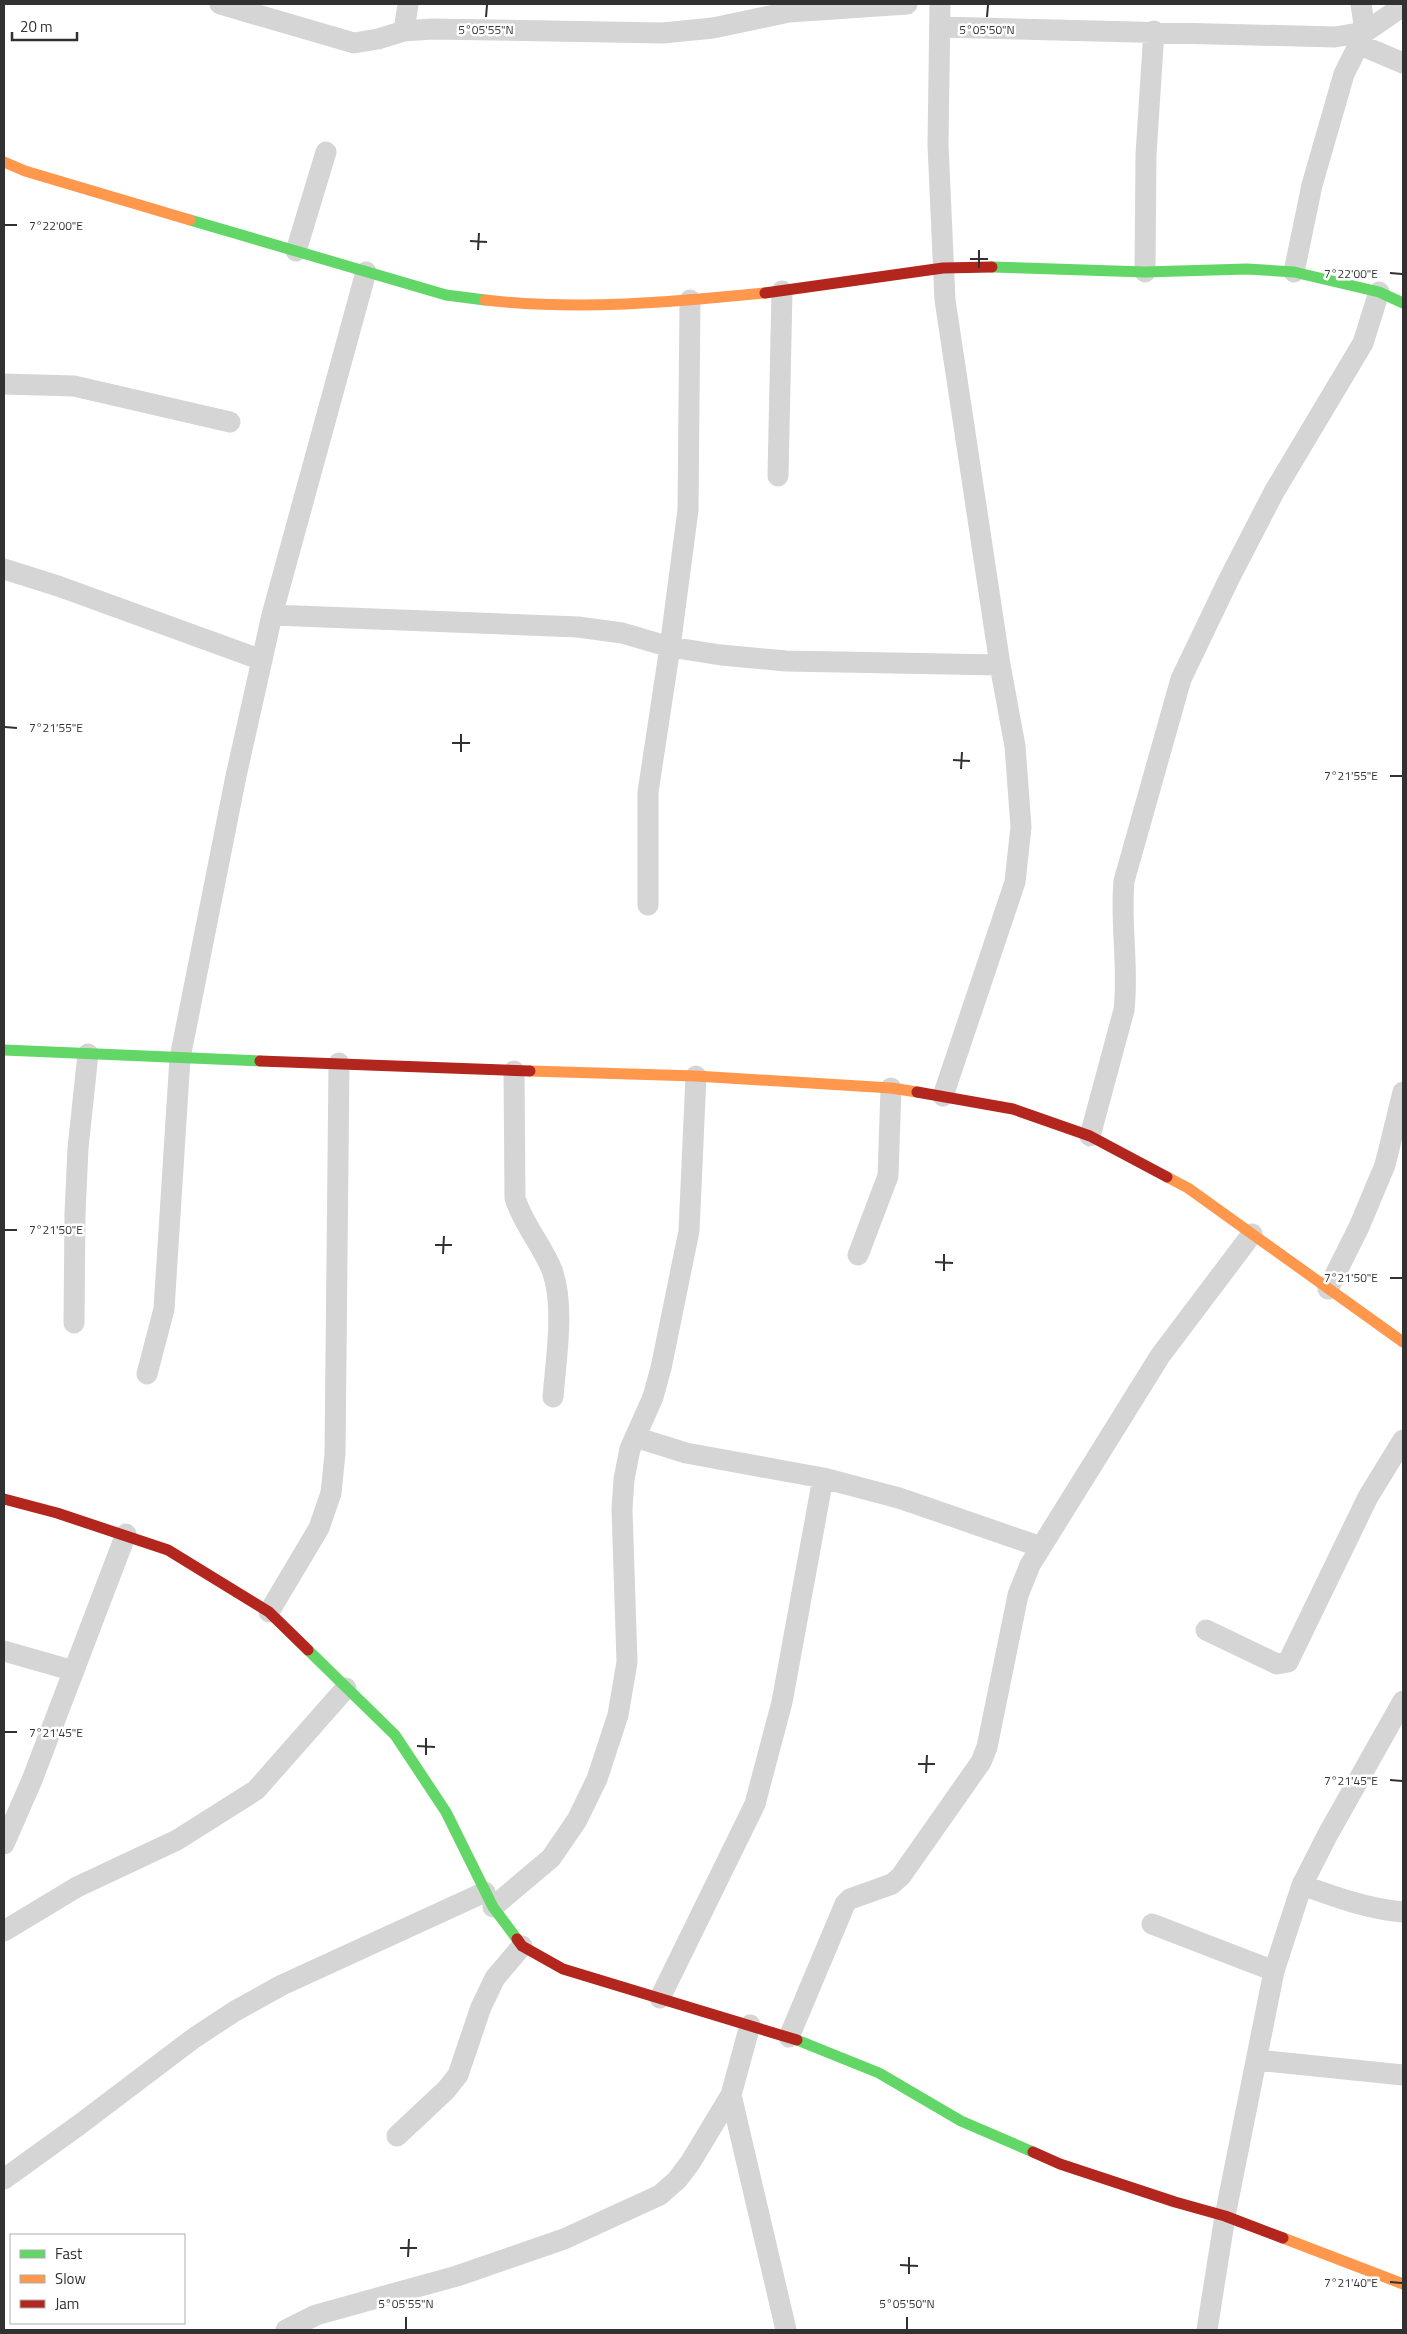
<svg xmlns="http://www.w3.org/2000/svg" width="1407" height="2334" font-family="'Titillium Web',sans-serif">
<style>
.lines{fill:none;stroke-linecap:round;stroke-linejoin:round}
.street{stroke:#d5d5d5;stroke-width:21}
.fast{stroke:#63d668;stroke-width:11}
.slow{stroke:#ff974d;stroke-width:11}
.jam{stroke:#b3261e;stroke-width:11}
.ticks{fill:none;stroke:#313131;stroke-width:2}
.ticks-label{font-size:12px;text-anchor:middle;fill:#313131;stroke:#fff;stroke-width:5;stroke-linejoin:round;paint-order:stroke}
</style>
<rect width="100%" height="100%" fill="#fff"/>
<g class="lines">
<path class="street" d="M220,4l134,39 24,-4 26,-8 28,-2 231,4 50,-5 76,-16 118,-8
M940,4l-2,141 7,155 55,365 15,81 6,81 -6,55 -72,214
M940,27l395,10 30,-5 38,-26
M404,31l4,-27
M1358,44l45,19
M296,251l30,-99
M1145,272l1,-118 8,-123
M1294,272l18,-87 32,-111 21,-42 -4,-28
M4,384l70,2 156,36
M778,476l4,-185
M4,569l54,17 204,74
M272,615l306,12 44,6 48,14 51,8 65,6 214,4
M648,905v-113l22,-145 18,-137 2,-210
M514,1071l1,127c8,26 27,47 37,72 13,35 4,89 1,127
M1090,1136l34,-126c5,-43 -4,-86 0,-129l57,-202 48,-100 45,-87 89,-149 16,-51
M858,1255l30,-79 3,-88
M1328,1289l31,-62 26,-62 18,-73
M74,1323l1,-110 3,-65 10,-94
M147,1374l17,-65 16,-251 56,-282 36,-161 94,-343
M635,1437l51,16 137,25 76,20 142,49
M269,1612l50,-84 12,-35 4,-39 4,-391
M1206,1630l71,34 11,-2 80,-165 35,-57
M4,1651l70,20
M4,1844l28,-64 94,-246
M1302,1885c33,12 66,24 101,27
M493,1907l58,-49 26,-38 20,-41 21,-64 9,-53 -5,-153 2,-30 6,-30 23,-52 8,-29 28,-137 7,-155
M1152,1924l122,47
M4,1931l73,-44 100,-47 79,-50 90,-102
M660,1998l95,-194 27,-102 41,-224
M789,2037l56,-133 5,-5 42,-15 9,-8 80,-114 6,-15 31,-152 12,-30 130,-209 92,-122
M1257,2060l146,15
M731,2095l55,235
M397,2136l49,-46 12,-15 23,-68 14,-29 27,-32
M4,2179l75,-54 115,-87 41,-27 47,-26 203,-93
M286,2330l30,-15 141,-39 107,-37 96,-44 17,-15 13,-17 41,-68 19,-70
M1207,2330l18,-114 49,-245 28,-86 26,-51 75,-133"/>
<path class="fast" d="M190,220l256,75 39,5
M992,267l153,5 102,-3 47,3 85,20 24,11
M4,1050l256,11
M308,1650l87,85 51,77 47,95 24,32
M797,2040l82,33 82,48 72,31"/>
<path class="slow" d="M4,162l21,9 165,49
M485,300c93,11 188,2 280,-7
M530,1071l166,5 195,12 26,4
M1167,1177l21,11 215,154
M1283,2238l120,46"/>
<path class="jam" d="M765,293l178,-25 49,-1
M260,1061l270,10
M917,1092l96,17 77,27 77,41
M4,1499l53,14 111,37 101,62 39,38
M517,1939l5,7 41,23 234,71
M1033,2152l27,12 115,38 50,14 58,22"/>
</g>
<path class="ticks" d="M486,17l1,-12M987,17l1,-12M5,225h12M470,241l17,1M478,250l1,-17M970,259h18M979,268v-18M1390,273l12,1M5,727l12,1M452,743h18M461,752v-18M953,760l17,1M961,769l1,-17M1390,776h12M5,1230h12M435,1245h17M443,1254l1,-18M935,1262l18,1M944,1271v-17M1390,1278h12M5,1732h12M417,1746l18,1M426,1755v-17M918,1764h17M926,1773l1,-18M1390,1780l12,1M400,2248h17M408,2257l1,-18M900,2265l18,1M909,2274v-17M1390,2282l12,1M406,2329v-12M907,2329v-12"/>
<g class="ticks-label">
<text x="486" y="34">5°05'55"N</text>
<text x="987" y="34">5°05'50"N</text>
<text x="56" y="230">7°22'00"E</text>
<text x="1351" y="278">7°22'00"E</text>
<text x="56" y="732">7°21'55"E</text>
<text x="1351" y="780">7°21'55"E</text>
<text x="56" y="1234">7°21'50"E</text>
<text x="1351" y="1282">7°21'50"E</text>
<text x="56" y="1737">7°21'45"E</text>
<text x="1351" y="1785">7°21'45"E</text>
<text x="1351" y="2287">7°21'40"E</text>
<text x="406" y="2308">5°05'55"N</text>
<text x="907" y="2308">5°05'50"N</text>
</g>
<rect width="1407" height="2334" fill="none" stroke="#313131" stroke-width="10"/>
<rect x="10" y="2234" width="175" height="90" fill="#ffffff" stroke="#adadad"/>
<rect x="20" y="2250" width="25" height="8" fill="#63d668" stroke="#adadad"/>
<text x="55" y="2259" font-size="15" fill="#313131">Fast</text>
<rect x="20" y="2275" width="25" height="8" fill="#ff974d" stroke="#adadad"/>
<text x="55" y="2284" font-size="15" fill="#313131">Slow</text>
<rect x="20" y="2300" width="25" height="8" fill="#b3261e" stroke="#adadad"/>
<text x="55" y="2309" font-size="15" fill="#313131">Jam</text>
<path d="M12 32v8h65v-8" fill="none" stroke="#313131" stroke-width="2.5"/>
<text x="20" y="32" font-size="15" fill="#313131" stroke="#ffffff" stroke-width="4" paint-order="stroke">20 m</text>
</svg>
